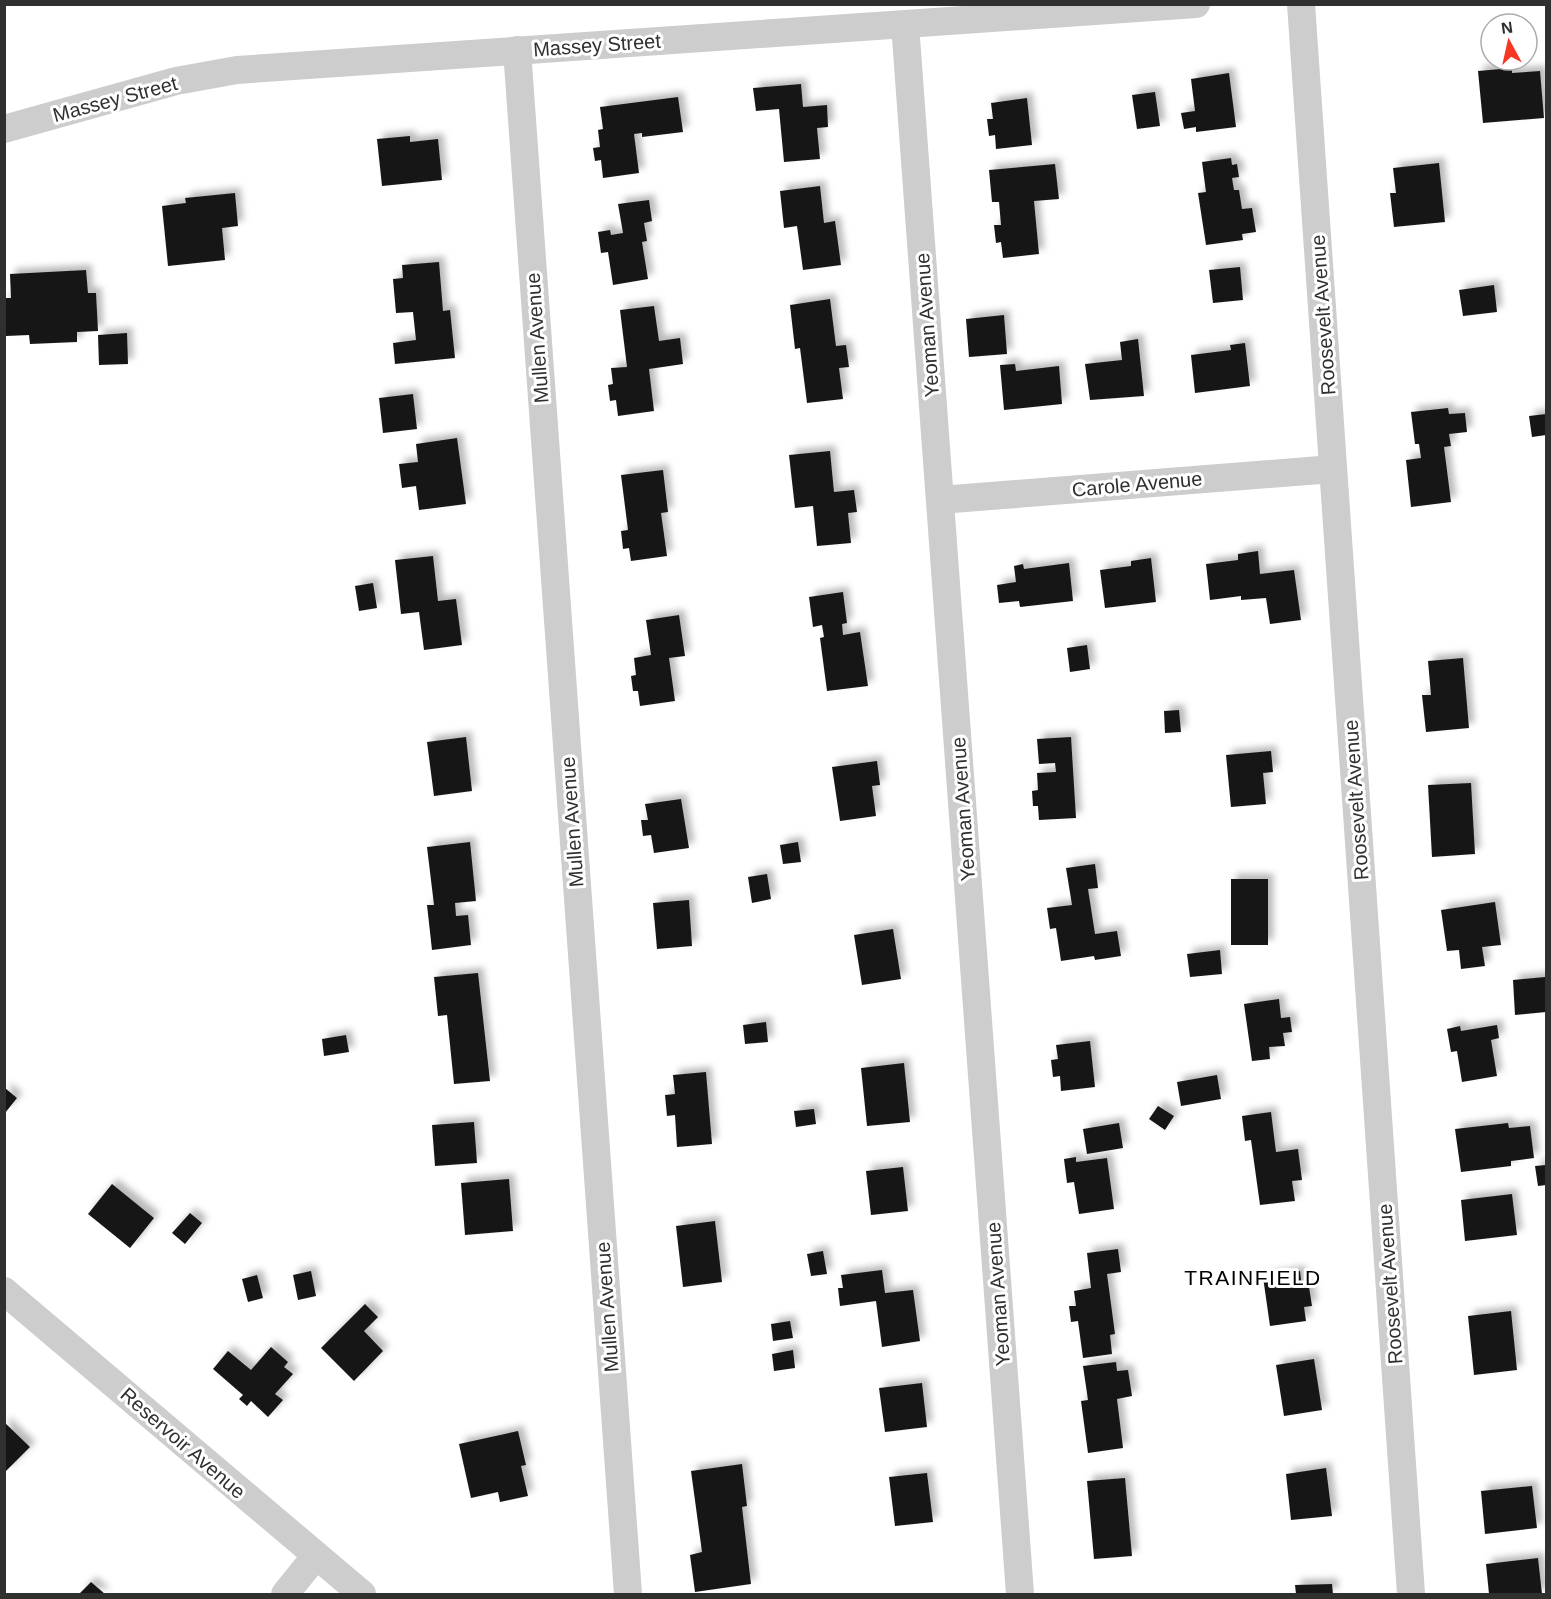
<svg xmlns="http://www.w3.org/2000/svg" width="1551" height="1599" font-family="Arial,sans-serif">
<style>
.building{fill:#171717;filter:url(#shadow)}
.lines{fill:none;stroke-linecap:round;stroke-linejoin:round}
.minor{stroke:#cdcdcd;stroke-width:28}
.labels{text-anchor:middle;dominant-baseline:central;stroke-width:6;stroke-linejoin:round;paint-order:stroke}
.street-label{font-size:20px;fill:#303030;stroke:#fff}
.neighbourhood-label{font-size:21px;letter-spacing:1.5px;fill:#000;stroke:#fff}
</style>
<defs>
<filter id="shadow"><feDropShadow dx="5.5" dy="-5.5" stdDeviation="3" flood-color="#0004"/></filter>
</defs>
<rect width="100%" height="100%" fill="#fff"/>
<path class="building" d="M1512,68v5l28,-2 4,47 -61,5 -5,-52z
M1229,73l7,54 -40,5v-5l-12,2 -3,-16 14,-2 -4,-32z
M801,84l2,23 24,-2 1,22 -11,1 3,31 -36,3 -5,-53 -23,2 -3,-23z
M1155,92l5,34 -23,3 -5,-34z
M678,97l5,35 -41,5v-4l-8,1 5,39 -36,5 -2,-18 -6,1 -2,-13 7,-1 -2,-17 5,-1 -3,-22z
M1027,98l5,47 -36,4 -1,-14 -6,1 -2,-17h6l-2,-16z
M410,136v6l28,-3 4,41 -60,6 -5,-47z
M1231,158l1,7 5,-1 2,13 -7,1 2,12h5l3,19 10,-1 4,24 -14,2 1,6 -37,5 -8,-52 8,-1 -4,-30z
M1439,163l6,59 -51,5 -4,-34h6l-3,-25z
M1055,164l4,35 -25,2 5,53 -36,4 -2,-16 -5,1 -2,-18h7l-2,-23h-7l-3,-32z
M820,186l4,37 11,-2 6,44 -38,5 -6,-44 -13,2 -4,-37z
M235,193l3,33 -16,2 3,32 -57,6 -6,-60 24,-3 -1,-5z
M649,200l3,21 -8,2 3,18 -5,1 6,37 -35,6 -5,-33 -7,1 -3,-21 12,-2 1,5 12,-2 -5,-29z
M439,262l4,49 7,-1 5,48 -60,6 -2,-21 23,-3 -3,-28 -17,1 -3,-34 10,-1 -1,-13z
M1240,267l3,33 -30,3 -4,-33z
M86,270l2,23h8l2,38 -21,1v10l-47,2 -1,-9 -23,1 -1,-38h6l-1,-24z
M1494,285l3,27 -34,4 -4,-26z
M830,299l6,47 10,-1 3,22 -10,1 4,31 -36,4 -7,-55 -5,1 -5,-44z
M654,306l5,35 21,-3 3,26 -34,5 5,42 -36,5 -2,-16 -6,1 -2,-16 5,-1 -2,-16 16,-1 -7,-57z
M1004,315l3,39 -38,3 -3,-38z
M127,333l1,31 -29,1 -1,-30z
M1138,339l6,57 -54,4 -5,-36 37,-4 -2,-18z
M1245,343l5,43 -55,7 -4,-38 40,-5 -1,-5z
M1015,364l1,7 43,-5 3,38 -58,6 -4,-45z
M413,394l4,35 -34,4 -4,-35z
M1448,408l1,6 16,-1 2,19 -18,2 2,12 -7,1 7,55 -40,5 -5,-47 15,-2 -2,-14h-4l-4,-32z
M1546,414v21l-14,2 -3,-21z
M457,438l9,66 -47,6 -3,-24 -14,2 -3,-24 19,-2 -2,-18z
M830,451l4,41 20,-2 3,22 -9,1 3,30 -34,3 -4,-40 -18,2 -6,-53z
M663,470l5,42 -7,1 6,43 -36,5 -2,-13 -6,1 -2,-18 7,-1 -7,-55z
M1258,551l2,23 34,-4 7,50 -31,4 -4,-26 -25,2v-4l-31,4 -4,-36 32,-4v-6z
M433,556l5,45 18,-2 6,46 -38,5 -5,-38 -18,2 -6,-54z
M1151,558l5,44 -51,6 -5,-38 31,-4v-5z
M1069,563l4,38 -53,6 -1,-6 -20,2 -2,-18 19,-3 -2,-16 9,-2 1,5z
M373,583l4,25 -18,3 -4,-25z
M843,592l4,31 -5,1 1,11 17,-3 8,54 -41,5 -7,-53 4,-1 -2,-12 -9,2 -4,-30z
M679,615l6,41 -16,2 6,43 -35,5 -2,-15h-5l-2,-15 5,-1 -2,-17 17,-3 -5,-35z
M1087,645l3,24 -20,3 -3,-24z
M1463,658l6,70 -43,4 -4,-37h9l-3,-34z
M1179,710l2,22 -16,1 -1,-22z
M466,737l6,54 -38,5 -7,-54z
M1071,737l5,81 -37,2 -1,-14h-5l-1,-15 6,-1 -1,-17 19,-1 -1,-9 -16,1 -2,-25z
M1271,751l2,21 -10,1 3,31 -35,3 -5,-52z
M877,761l3,24 -8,1 4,30 -36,5 -8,-54z
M1471,783l4,71 -43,3 -4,-72z
M681,799l8,49 -35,5 -3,-18 -8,1 -2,-16h7l-3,-16z
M470,842l6,59 -21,2 1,13 12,-1 3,30 -39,5 -5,-45h7l-7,-58z
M798,842l3,20 -18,2 -3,-19z
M1095,864l3,24 -10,1 7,45 22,-3 4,25 -26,4 -1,-4 -33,5 -5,-33 -6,1 -3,-21 25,-3 -6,-37z
M767,874l4,25 -19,4 -4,-26z
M1231,879h37v66h-37z
M689,900l3,46 -35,3 -4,-46z
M1495,902l6,43 -19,2 3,19 -24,3 -2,-19 -12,1 -6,-41z
M893,929l8,50 -39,6 -8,-50z
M1220,950l2,24 -32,3 -3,-23z
M478,973l12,108 -36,3 -7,-69 -9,1 -4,-39z
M1545,977l1,35 -31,3 -2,-35z
M1279,999l2,19 9,-1 2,15 -9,1 2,13 -16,1 1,12 -18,2 -8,-57z
M766,1022l2,20 -23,2 -2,-19z
M1497,1025l2,13 -8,2 6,36 -35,6 -5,-31 -6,1 -4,-23 13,-3 1,5z
M346,1035l3,17 -25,4 -2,-17z
M1090,1041l5,46 -34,4 -1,-15 -7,1 -2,-17 7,-1 -2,-14z
M904,1063l6,59 -43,4 -6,-58z
M706,1072l6,72 -35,3 -2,-32 -8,1 -2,-21 10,-1 -2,-19z
M1217,1075l4,24 -40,7 -4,-24z
M5,1088l12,10 -12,15z
M1158,1106l16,10 -9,14 -16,-11z
M814,1109l2,15 -20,3 -2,-16z
M1271,1112l5,40 22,-3 4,31 -10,1 3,20 -35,4 -9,-65 -6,1 -3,-25z
M474,1122l3,41 -42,3 -3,-41z
M1119,1123l4,25 -36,6 -4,-25z
M1508,1123l1,5 21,-2 4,32 -23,3v5l-50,6 -6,-43z
M1076,1157v5l31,-4 7,51 -35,5 -5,-32 -7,1 -3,-24z
M1546,1165v20l-8,1 -3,-20z
M903,1167l5,44 -37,4 -5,-44z
M509,1179l4,52 -48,4 -4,-52z
M112,1184l42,34 -24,30 -42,-34z
M1512,1194l5,41 -52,6 -4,-41z
M190,1213l12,10 -17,21 -13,-11z
M715,1221l7,61 -39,5 -7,-61z
M1118,1249l3,23 -14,2 8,60 -5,1 2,19 -29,4 -5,-37 -7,1 -2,-16h7l-2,-15 17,-3 -4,-35z
M823,1251l4,23 -16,2 -4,-22z
M882,1270l3,23 28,-3 7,51 -38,6 -6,-46 -36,5 -2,-18h5l-2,-13z
M311,1271l5,25 -18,4 -5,-25z
M1300,1271l2,17 7,-1 3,19 -8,1 2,14 -36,5 -7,-49z
M257,1275l6,23 -15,4 -6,-23z
M365,1304l13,13 -14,14 19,20 -29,30 -33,-33z
M1511,1311l6,59 -43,5 -6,-59z
M790,1321l3,17 -20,3 -2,-17z
M271,1347l17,15 -4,5 9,7 -18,20 8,6 -15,17 -17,-16 -4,5 -8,-7 4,-4 -30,-26 15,-18 23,19z
M793,1350l2,18 -21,3 -2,-17z
M1314,1359l8,51 -38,6 -8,-51z
M1116,1362l1,9 11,-1 4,26 -15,3 6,49 -35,5 -7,-52 7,-1 -5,-34z
M922,1383l5,44 -42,5 -6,-44z
M4,1422l26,25 -26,26z
M518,1431l8,34 -5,1 7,30 -28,6 -2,-10 -27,6 -12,-54z
M742,1464l5,42 -5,1 9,77 -56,8 -5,-37 12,-3 -11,-81z
M1326,1468l6,48 -41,4 -5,-46z
M927,1473l6,49 -38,4 -6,-49z
M1125,1478l7,78 -38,3 -7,-78z
M1532,1486l5,42 -52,6 -4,-43z
M1538,1558l4,36h-53l-3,-30z
M91,1582l14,12h-26z
M1332,1584l1,10h-37l-1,-9z"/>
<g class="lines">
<path class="minor" d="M1301,4l110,1590
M905,24l115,1570
M517,50l111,1544
M4,129l172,-48 61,-11 959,-66
M940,500l393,-31
M4,1291l358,303
M285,1594l30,-37"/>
</g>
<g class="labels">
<g class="street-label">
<text transform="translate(597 45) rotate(-4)">Massey Street</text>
<text transform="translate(115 99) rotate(-15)">Massey Street</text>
<text transform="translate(1323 315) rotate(-94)">Roosevelt Avenue</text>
<text transform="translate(927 325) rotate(-94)">Yeoman Avenue</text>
<text transform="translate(537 338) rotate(-94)">Mullen Avenue</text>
<text transform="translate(1137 484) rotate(-5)">Carole Avenue</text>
<text transform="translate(1356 800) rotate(-94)">Roosevelt Avenue</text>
<text transform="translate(963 809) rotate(-94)">Yeoman Avenue</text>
<text transform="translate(572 822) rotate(-94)">Mullen Avenue</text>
<text transform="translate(1390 1284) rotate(-94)">Roosevelt Avenue</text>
<text transform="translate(998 1294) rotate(-94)">Yeoman Avenue</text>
<text transform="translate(607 1307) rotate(-94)">Mullen Avenue</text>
<text transform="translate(183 1443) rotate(41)">Reservoir Avenue</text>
</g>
<g class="neighbourhood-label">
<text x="1253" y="1277">TRAINFIELD</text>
</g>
</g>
<rect width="1551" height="1599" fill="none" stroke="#303030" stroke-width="12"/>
<g transform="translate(1509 42) rotate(352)"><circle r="28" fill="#ffffff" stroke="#acacac" stroke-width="1.5"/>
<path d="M0-4.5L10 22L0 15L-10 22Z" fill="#f63723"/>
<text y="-9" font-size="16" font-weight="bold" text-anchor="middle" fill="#303030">N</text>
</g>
</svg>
